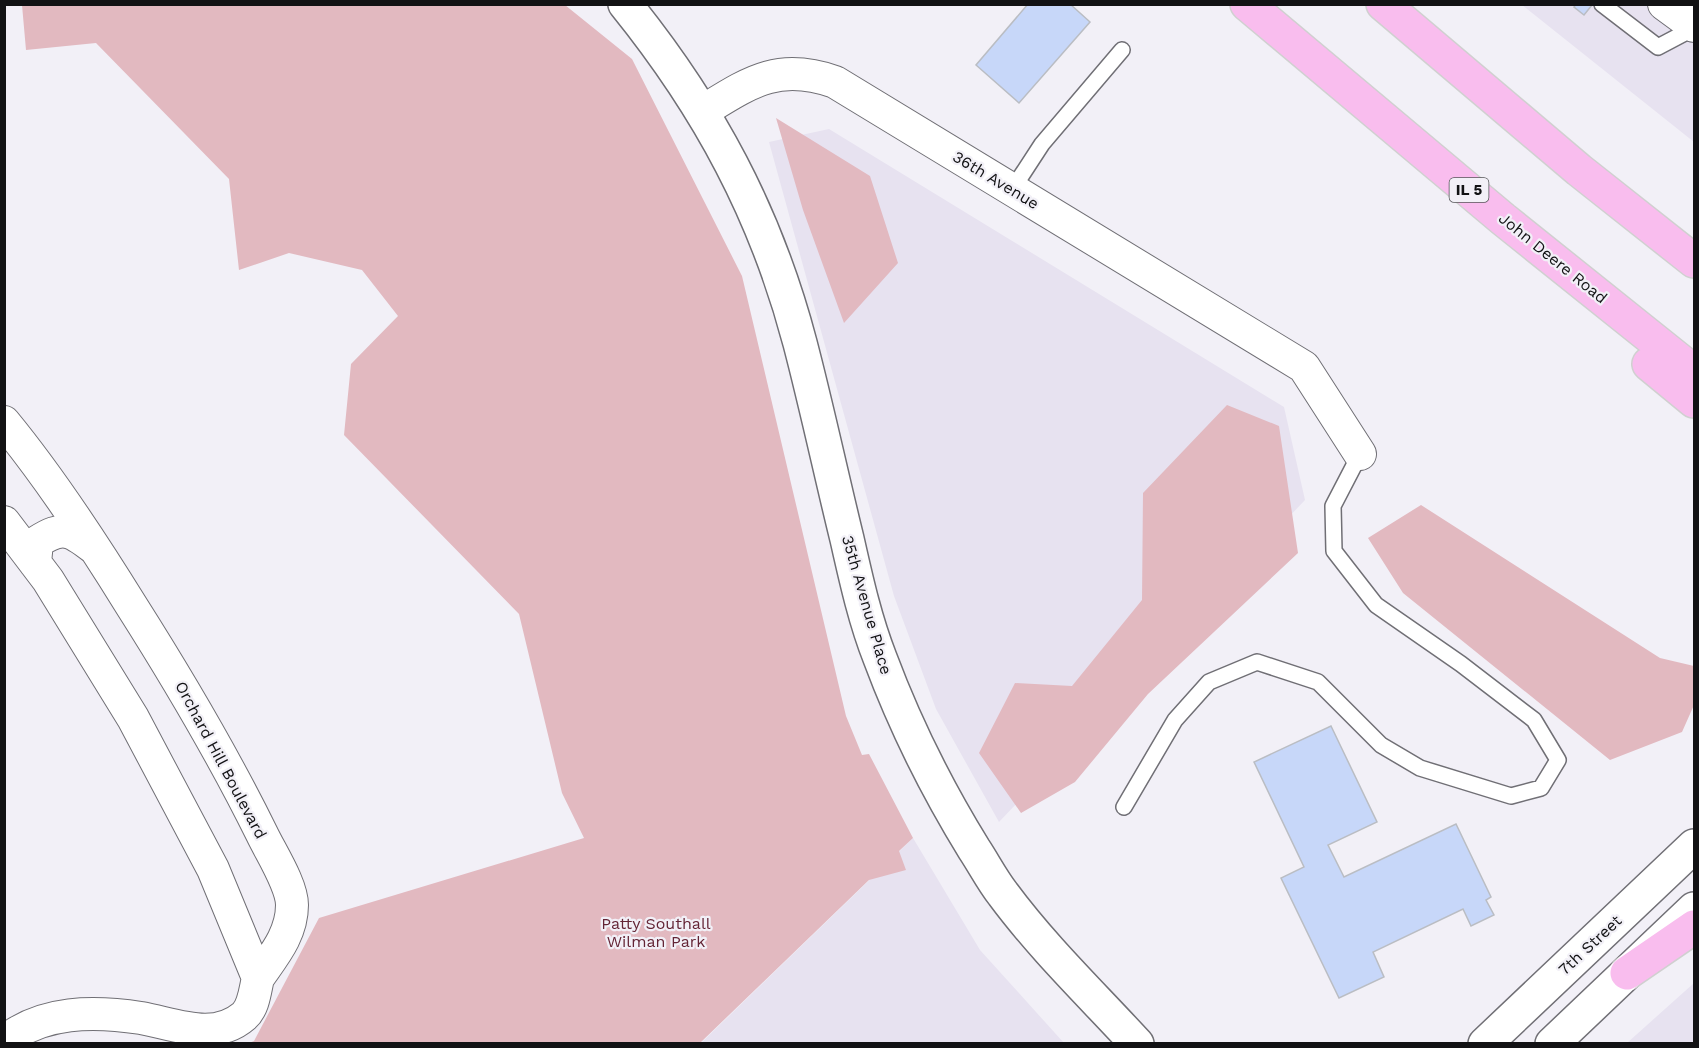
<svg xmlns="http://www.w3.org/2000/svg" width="1699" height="1048" font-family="'Work Sans',sans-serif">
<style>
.built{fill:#e7e2f0}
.green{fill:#e2b9c0}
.building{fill:#c7d7f9;stroke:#babdc3;stroke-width:1.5}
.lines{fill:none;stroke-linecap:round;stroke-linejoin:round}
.lane-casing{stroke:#706f75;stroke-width:18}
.street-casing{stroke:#706f75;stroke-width:34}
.secondary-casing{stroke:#706f75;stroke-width:36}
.highway-casing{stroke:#d0d0d0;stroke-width:36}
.lane{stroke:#fff;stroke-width:15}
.street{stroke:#fff;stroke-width:32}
.secondary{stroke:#fff;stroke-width:33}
.highway{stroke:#f9bdee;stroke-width:33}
.labels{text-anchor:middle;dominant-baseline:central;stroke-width:4.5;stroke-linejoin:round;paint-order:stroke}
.shield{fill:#f2f0f7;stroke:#555558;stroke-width:1.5}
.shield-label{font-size:15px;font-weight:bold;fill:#121214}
.street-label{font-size:16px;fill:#121214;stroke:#f2f0f7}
.park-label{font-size:16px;fill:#632435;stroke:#f2f0f7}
</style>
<rect width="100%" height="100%" fill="#f2f0f7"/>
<path class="built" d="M1522,5h172v137z
M829,129l455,278 21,93 -306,322 -63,-113 -42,-113 -125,-454z
M913,838l67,112 84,93 -364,1z
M1694,983v60h-67z"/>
<path class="green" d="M22,5h543l67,54 110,217 104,440 16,39 7,-1 44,84 -14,13 7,19 -37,10 -169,163h-451l5,-2 65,-123 265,-80 -22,-45 -43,-179 -175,-179 7,-71 47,-48 -36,-46 -73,-17 -50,17 -10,-91 -133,-136 -70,7z
M776,118l94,58 28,87 -54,60 -41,-113z
M1227,405l52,21 19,127 -150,141 -73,88 -54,31 -42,-60 36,-70 57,3 70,-86 1,-107z
M1421,505l239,153 34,8v39l-12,27 -72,28 -207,-167 -35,-55z"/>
<path class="building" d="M1028,4h42l20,18 -71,81 -43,-38z
M1576,4h15l1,1 -8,10 -10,-8z
M1331,726l46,96 -49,23 16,32 112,-53 35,73 -5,3 8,15 -23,11 -8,-17 -90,43 11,25 -45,21 -58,-120 23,-11 -50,-105z"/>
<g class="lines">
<defs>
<path id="lane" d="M1602,4l56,43 36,-19
M1012,190l30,-46 80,-94
M1124,807l51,-87 34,-38 48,-20 61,20 63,63 39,23 91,28 30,-8 17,-28 -24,-40 -73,-56 -85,-59 -42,-54 -1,-45 27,-52"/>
<path id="street" d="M1664,4l30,22
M703,111c47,-29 75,-49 132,-29l469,285 56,87
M4,422c47,57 88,120 127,183 47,74 92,150 131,229 9,19 30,51 30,71 0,29 -18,50 -34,73l-45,-109 -80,-151 -85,-138 -44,-58
M35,563l2,-21c26,-17 34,-12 57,6
M4,1042c38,-32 91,-31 137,-24 34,6 73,24 103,-2 10,-9 11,-26 14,-38"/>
<path id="secondary" d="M625,4c84,104 141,210 175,339 17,65 31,131 47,196 9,40 18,81 33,119 25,67 57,131 94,191 10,15 18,31 29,45 40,54 89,101 134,150
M1485,1044l209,-198
M1552,1044l142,-135"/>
<path id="highway" d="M1247,4l256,215 191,153
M1383,4l196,166 115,91
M1649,364l45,37
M1627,973l67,-46"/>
</defs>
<use href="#lane" class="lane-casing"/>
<use href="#street" class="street-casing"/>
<use href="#secondary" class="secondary-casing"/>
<use href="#highway" class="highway-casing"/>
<use href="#lane" class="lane"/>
<use href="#street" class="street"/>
<use href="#secondary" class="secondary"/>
<use href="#highway" class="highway"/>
</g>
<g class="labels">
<rect class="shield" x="1449.5" y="178" width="39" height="24" rx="4.5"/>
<g class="shield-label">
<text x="1469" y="190">IL 5</text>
</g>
<g class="street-label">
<text transform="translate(996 180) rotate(31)">36th Avenue</text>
<text transform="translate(1553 258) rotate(39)">John Deere Road</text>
<text transform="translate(867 605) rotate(74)">35th Avenue Place</text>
<text transform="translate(221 760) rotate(62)">Orchard Hill Boulevard</text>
<text transform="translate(1590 945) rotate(-43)">7th Street</text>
</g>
<g class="park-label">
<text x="656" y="923">Patty Southall<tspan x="656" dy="18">Wilman Park</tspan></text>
</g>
</g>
<rect width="1699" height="1048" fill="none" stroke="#121214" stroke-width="12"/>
</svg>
